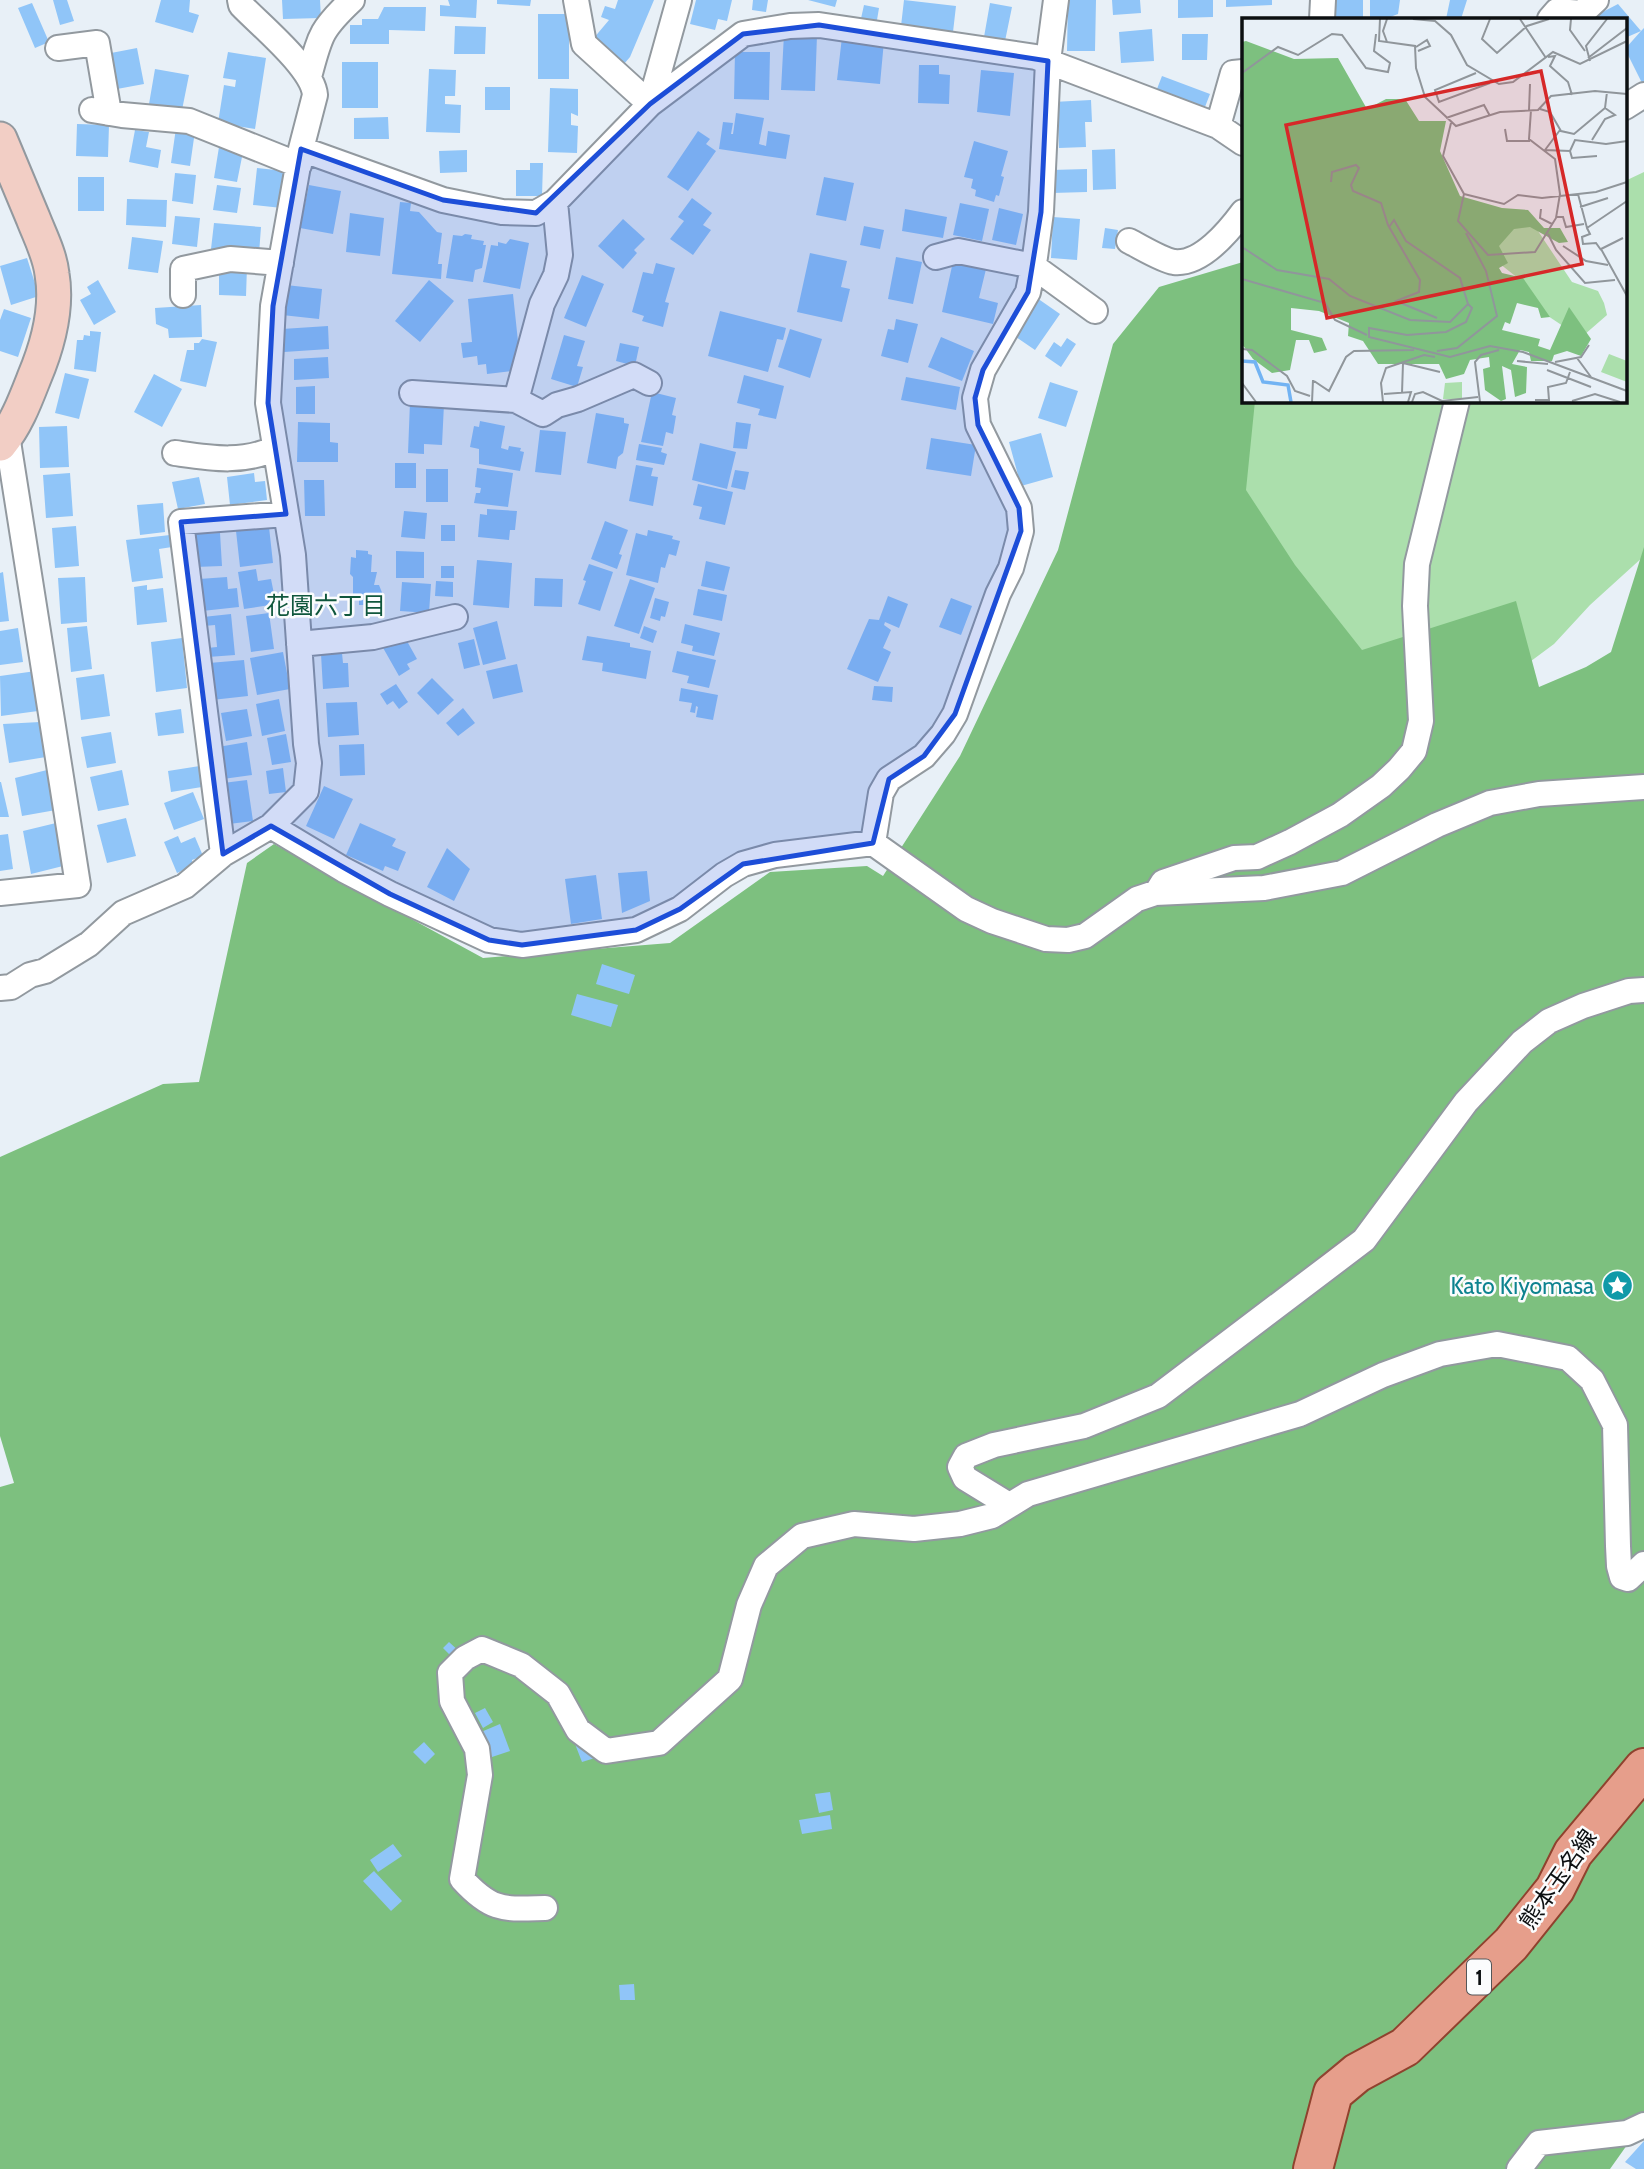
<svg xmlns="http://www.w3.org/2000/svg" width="1644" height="2169" font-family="Cabin,'Noto Sans JP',sans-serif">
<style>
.green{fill:#abdfac}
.forest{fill:#7dc07f}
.building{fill:#90c5f8}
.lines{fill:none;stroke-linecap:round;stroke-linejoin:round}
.street-casing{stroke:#92999f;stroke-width:28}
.secondary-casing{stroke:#92999f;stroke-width:37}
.primary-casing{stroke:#8f422e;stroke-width:42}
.street{stroke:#fff;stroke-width:24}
.secondary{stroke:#f2cec5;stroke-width:33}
.primary{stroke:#e69e8b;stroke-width:38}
.marked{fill:#1d4ed8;fill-opacity:0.2;stroke:#1d4ed8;stroke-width:5;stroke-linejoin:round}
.labels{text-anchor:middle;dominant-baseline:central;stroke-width:5;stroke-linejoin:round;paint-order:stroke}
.shield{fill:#fbfcfd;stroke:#545658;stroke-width:2}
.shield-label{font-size:21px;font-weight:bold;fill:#0c0f11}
.culture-label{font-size:23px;fill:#0d838f;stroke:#fbfcfd;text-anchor:end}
.street-label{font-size:23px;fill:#0c0f11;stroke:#fbfcfd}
.neighbourhood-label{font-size:24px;fill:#10573d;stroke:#fbfcfd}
.inset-river{fill:none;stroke:#72b3f3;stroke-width:3.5}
.inset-road{fill:none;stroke:#90969b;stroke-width:2}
.view{fill:#d62828;fill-opacity:0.15;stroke:#d62828;stroke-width:3.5}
.inset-edge{fill:none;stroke:#0c0f11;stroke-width:3.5}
</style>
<rect width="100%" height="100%" fill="#e8f0f7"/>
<path class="green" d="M1644,172v384l-54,49 -36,39 -47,35 -150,10 -130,-177 16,-111h382v-220z"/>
<path class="forest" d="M1243,262v139h12l-9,89 49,75 67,85 154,-49 23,86 47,-20 25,-15 33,-105v1574l-34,48h-1610v-682l14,-4 -14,-47v-279l163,-73 36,-2 48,-219 27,-19 209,114 187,-15 100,-71 97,-6 16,10 77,-120 98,-206 55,-206 46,-57z"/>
<path class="building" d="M53,0h14l7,21 -14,4z
M161,0h29l-1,12 10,3 -6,18 -38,-11z
M282,0h38l1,18 -38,1z
M448,0h29l-1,18 -36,-2v-11l10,1z
M497,0h34l-1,6 -33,-2z
M618,0h36l-24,57 -6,7 -31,-25 16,-19 -8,-3 4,-11 10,3z
M696,0h36l-5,21 -9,-2 -3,11 -25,-6z
M753,0h15l-2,12 -14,-2z
M808,0h29l-2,7z
M904,0l52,6 -3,26 -52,-6z
M1068,0h28l-1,51h-28z
M1112,0h28l1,13 -28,2z
M1178,0h35v17l-35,1z
M1226,0h46v5l-46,2z
M1326,0h37v19h-37z
M1370,0h30l-2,14 -13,5h-15z
M1450,0h17l-6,19h-15z
M32,3l17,39 -14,6 -17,-40z
M990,3l22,4 -7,34 -21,-4z
M1618,4l23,27 3,-3v53l-2,2 -17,-34 16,-18 -16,7v-19h-28l-2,-3z
M864,5l15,3 -3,18 -16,-3z
M384,7h42l-1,24 -36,-1v14h-39v-19h12v-6h16z
M538,14h31v65h-31z
M455,26l31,1 -1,27h-31z
M1152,29l2,32 -33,2 -2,-31z
M784,34l33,1 -2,56 -34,-1z
M1182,34h26l-1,26h-25z
M842,37l42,4 -4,43 -43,-4z
M137,48l7,36 -27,5 -6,-36z
M228,52l38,6 -11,71 -37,-6 6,-38 11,2 1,-7 -13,-2z
M735,52h35l-1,48 -35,-1z
M342,62h36v46h-36z
M919,65h20v9l11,1 -1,29 -31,-1z
M155,69l34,6 -7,35 -33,-6z
M429,69l27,1 -1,26h-10v8l16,1 -1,28 -34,-1z
M981,70l33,3 -4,43 -33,-4z
M1162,76l48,18 -7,18 -48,-18z
M485,87h25v23h-25z
M550,88l28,1v27l-7,-3v12l7,1 -1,27 -29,-1z
M1091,100l1,22h-7l1,25 -27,1 -1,-32h-5v-14z
M736,113l28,5 -5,26 7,2 2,-15 22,4 -4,24 -67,-10 4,-27 10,1 -2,11h2z
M388,117l1,22h-35v-21z
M77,124l32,1 -1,32 -32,-1z
M176,128l19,3 -5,35 -19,-3z
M135,130l14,2 -3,15 15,3 -3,18 -29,-6z
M698,131l12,8 -4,5 10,7 -28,40 -21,-14z
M974,141l34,10 -7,25 3,1 -5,19 -3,-1 -2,7 -19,-6 1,-6 -5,-2 2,-9 -9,-2z
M219,147l24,5 -6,30 -23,-4z
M1115,149l1,40 -23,1 -1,-40z
M467,150v22l-27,1 -1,-22z
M530,163h13l-1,33h-26v-26h14z
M257,168l28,3 -3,37 -29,-3z
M1087,169v23l-35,1 -1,-23z
M175,173l21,2 -3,29 -21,-3z
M78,177h26v34h-26z
M824,177l30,6 -8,38 -30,-6z
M217,185l24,3 -4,25 -24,-3z
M309,185l32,6 -8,43 -33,-6z
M692,198l20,15 -9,12 8,5 -18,25 -23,-16 14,-18 -6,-4z
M127,199l40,1 -1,27 -40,-2z
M400,202l11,1 -1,8 9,1 18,20 5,1 -4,31h4l-1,15 -49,-5z
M960,203l29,6 -7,32 -29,-6z
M999,208l24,6 -7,31 -24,-5z
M905,209l42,8 -4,21 -41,-7z
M350,213l34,5 -4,38 -34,-4z
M175,216l25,2 -3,29 -25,-3z
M1053,217l27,2 -3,41 -26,-2z
M623,219l22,20 -11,11 3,3 -14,16 -25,-23z
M214,223l47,4 -2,27 -48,-5z
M864,226l20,4 -4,19 -20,-4z
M1105,228l13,2 -3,19 -13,-1z
M465,234l7,1 -1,4 13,2 -1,4h3l-4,23 -7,2 -2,12 -27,-4 7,-43 9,1z
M132,237l31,4 -5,32 -30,-4z
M510,239l19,4 -9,46 -37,-7 8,-37 7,1v-4l8,2z
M810,253l37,8 -6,26 9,2 -8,33 -45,-10z
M896,257l26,5 -9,42 -25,-5z
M954,257l33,8 -8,33 19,5 -5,21 -51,-12z
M27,258l12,38 -28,9 -11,-39z
M656,263l19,5 -10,34 4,1 -6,24 -21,-6 2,-5 -12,-4 11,-40 10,2z
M219,267h28l-1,29 -27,-1z
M582,275l22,9 -18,43 -22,-9z
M98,280l18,32 -22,13 -14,-25 11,-6 -4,-7z
M429,280l25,21 -34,41 -25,-21z
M286,285l36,4 -3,30 -37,-4z
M513,294l8,76 -34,4 -1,-10 -8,1 -1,-9 -14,2 -2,-15 11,-1 -4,-43z
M1037,298l23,16 -25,36 -22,-15z
M201,305l1,32 -33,1 -1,-9 -12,-5 -1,-16z
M4,309l27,9 -13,39 -18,-6v-31z
M720,311l66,17 -3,12 -6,-1 -9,33 -60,-16z
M896,319l22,5 -10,39 -27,-7 7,-27 6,1z
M328,326l1,23 -45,3 -2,-23z
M790,329l32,10 -12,39 -32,-11z
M90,331l11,1 -5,40 -22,-3 3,-29h6l1,-5 6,1z
M564,335l21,6 -8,25 6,1 -6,20 -26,-8z
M941,337l33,14 -12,30 -34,-14z
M1067,338l9,6 -15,23 -16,-11 9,-14 7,5z
M202,339l15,3 -11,45 -26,-6 7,-31h7v-7h5z
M620,343l19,4 -4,19 -19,-5z
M328,357l1,21 -35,2v-21z
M65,373l24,6 -10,40 -24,-6z
M154,374l28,15 -20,38 -28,-15z
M744,375l40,11 -8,33 -18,-4 2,-6 -23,-6z
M906,377l54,10 -4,23 -55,-10z
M1050,382l28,9 -12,36 -28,-9z
M315,386v28h-19v-27z
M652,392l24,6 -4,17 4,1 -3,18 -7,-2 -3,14 -22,-4z
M410,402l34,2 -2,41 -18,-1v10l-16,-1z
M596,413l28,5v5l5,1 -6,29 -5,4 -2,12 -29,-6z
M480,421l25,5 -4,22 7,2 1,-4 12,2 -1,3 4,1 -4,19 -41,-7v-15l-9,-2 4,-21 5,1z
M298,422l32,1v19l8,1v19h-41z
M736,422l15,2 -4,25 -14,-1z
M67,426l2,41 -29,1 -1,-41z
M540,430l26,2 -5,43 -26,-3z
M1041,433l12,44 -32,9 -12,-44z
M931,438l45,7 -5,31 -45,-7z
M700,443l36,9 -9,37 -35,-9z
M639,444l23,4 -1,4 6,2 -3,11 -28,-5z
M395,463h21v25h-21z
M636,465l17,3 -2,8 7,1 -5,29 -24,-5z
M477,468l36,5 -5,34 -34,-4 2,-10h4l1,-5 -6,-1z
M426,469h22v33h-22z
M735,470l14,2 -4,18 -14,-3z
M70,473l3,43 -27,2 -3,-43z
M254,473l1,9 10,-1 2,19 -37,5 -3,-28z
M199,477l6,27 -27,5 -6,-27z
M304,480h20l1,36h-20z
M698,484l35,8 -8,33 -26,-6 3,-12 -9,-2z
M163,503l2,29 -25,3 -3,-30z
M487,509l30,2 -2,19h-5l-1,10 -31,-3 2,-23 7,1z
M404,511l23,2 -2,26 -24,-2z
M605,521l23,9 -9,24 3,1 -5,14 -26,-10z
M441,525h14v16h-14z
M76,526l3,40 -24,2 -3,-40z
M269,527l4,36 -33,4 -4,-36z
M648,530l25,6 -1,3 8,2 -4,15 -7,-2 -4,14 -4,-1 -3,16 -32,-8 10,-42 11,3z
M220,533l2,33 -27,1 -1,-33z
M170,535l2,12 -13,2 4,29 -31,4 -6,-42z
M356,550l12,1v3l4,1 -1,17h6l-3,13h5l4,10 -5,2v8h-19v-7h-6v-21l-3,-3 1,-17 5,1z
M396,551l28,1v26h-28z
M477,560l35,3 -3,45 -36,-3z
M706,561l24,6 -6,24 -23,-5z
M589,564l24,8 -13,39 -22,-7 8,-23 -3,-1z
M441,566h13v12h-13z
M256,569l2,12 13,-2 5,25 -32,5 -6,-37z
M3,572l6,49 -9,1v-49z
M85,577l2,45 -26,2 -3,-46z
M227,577l1,12 9,-1 2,19 -37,4 -3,-32z
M535,578l28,1 -1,28 -28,-1z
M630,579l25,9 -16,46 -25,-8z
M436,581l17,1v15l-18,-1z
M402,582l29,2 -2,29 -29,-2z
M147,585v5l16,-2 4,34 -30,3 -3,-38z
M698,589l29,6 -5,26 -29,-6z
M888,596l20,8 -9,24 -14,-6 -1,3 7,5 -8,18 8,4 -13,30 -31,-13 22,-50 10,1z
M655,598l14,4 -4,15 -4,-1 -1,5 -10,-3z
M951,598l21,8 -11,29 -22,-8z
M269,613l5,36 -23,3 -5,-36z
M231,614l4,41 -27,2 -1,-9 10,-1 -2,-22 -11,1 -1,-9z
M497,621l9,38 -23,6 -10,-37z
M685,624l35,9 -6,23 -22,-5 1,-5 -12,-3z
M87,626l5,43 -21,3 -4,-44z
M644,626l13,5 -4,12 -13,-5z
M18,628l5,34 -23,3v-34z
M403,634l14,25 -10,5 3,5 -11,7 -17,-30z
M587,636l43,7v4l21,4 -5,28 -44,-8 1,-8 -21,-3z
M182,638l5,50 -31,4 -5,-50z
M474,639l6,26 -16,4 -6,-26z
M677,651l39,9 -7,28 -22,-5 2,-7 -17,-4z
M283,652l7,37 -33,6 -7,-37z
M342,653l1,10h5l1,24 -26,2 -2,-35z
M244,660l4,36 -36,4 -3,-37z
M517,664l6,28 -30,7 -7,-28z
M36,671l2,40 -37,5 -1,-40z
M104,674l6,42 -29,4 -5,-42z
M432,678l22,22 -16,15 -21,-22z
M396,684l12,18 -9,7 -6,-8 -6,4 -7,-11z
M874,686l19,1 -1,15 -20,-2z
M681,688l37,7 -5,25 -17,-3 2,-10 -2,-1 -1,7 -5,-1 2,-9 -13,-2z
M279,699l6,32 -23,5 -6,-32z
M357,702l2,33 -31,2 -2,-34z
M463,708l12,15 -17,13 -12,-13z
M181,709l3,24 -26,3 -3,-23z
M247,709l5,27 -26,5 -5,-28z
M40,722l6,35 -37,6 -6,-39z
M111,732l5,31 -29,5 -6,-31z
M286,734l5,28 -19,3 -5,-27z
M247,742l5,33 -29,4 -5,-32z
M364,744l1,31 -25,1 -1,-31z
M206,765l2,21 -37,6 -3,-21z
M283,768l3,24 -17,2 -3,-23z
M51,769l5,41 -34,6 -7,-38z
M122,770l7,35 -31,6 -8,-34z
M247,780l6,41 -24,3 -6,-41z
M0,782h1l8,35h-9z
M324,786l29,13 -19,40 -28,-13z
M193,792l11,27 -30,11 -10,-27z
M126,818l10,38 -29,7 -10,-38z
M56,823l7,43 -32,8 -8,-43z
M360,823l36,16 -4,7 14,6 -8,19 -13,-5 -2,5 -37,-16z
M8,834l5,35 -13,2v-36z
M178,836l3,7 14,-6 8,19 -11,4 1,6 -16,7 -13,-31z
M447,848l23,21 -16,32 -27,-14z
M647,871l3,30 -28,12 -4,-40z
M596,875l6,44 -31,5 -6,-45z
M602,964l33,11 -6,19 -33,-10z
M577,994l41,11 -7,22 -40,-12z
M449,1642l12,11 -6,7 -12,-12z
M485,1708l8,14 -10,6 -8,-15z
M500,1724l10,27 -18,6 -11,-25z
M591,1738l7,19 -16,5 -7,-18z
M424,1742l11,12 -10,10 -12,-12z
M830,1792l3,18 -14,3 -4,-19z
M830,1815l2,14 -30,5 -3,-14z
M393,1844l9,12 -24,16 -8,-12z
M374,1871l28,30 -11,10 -28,-30z
M634,1984l1,16h-15l-1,-15z
M1644,2141v28h-8l-11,-7z"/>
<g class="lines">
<defs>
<path id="street" d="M576,0l8,44 66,60 29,-104
M1322,19l1,-19
M1550,19l7,-8 25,2 14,-13
M58,48l39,-5 12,70
M309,77c11,-41 11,-47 43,-77
M1625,107l19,-12
M92,110l30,5 67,6 110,44
M1218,126l15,-53 10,-1
M301,149l142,51 59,12 34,1 19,-11 95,-98 93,-70 47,-8 29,-1 217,32 182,69 25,17
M1129,241c12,6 33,19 45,21 27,3 55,-31 69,-50
M936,257l22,-6 75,15 62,45
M183,295v-26l47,-10 51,4
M412,393l104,7 26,-96 14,-29 4,-20 -5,-53
M516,400l27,14 14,-9 21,-6 56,-24 15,8
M175,453c35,5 68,11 100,-5
M299,644l74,-7 82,-20
M271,826l73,44 46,24 99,46 33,5 114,-15 44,-21 44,-34 19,-11 32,-9 98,-12 93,66 26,12 54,18 22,1 17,-4 52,-37 18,-6 109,-5 78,-15 95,-48 53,-22 49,-9 105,-7
M873,843l8,-50 8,-14 35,-23 19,-22 12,-20 43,-120 13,-26 10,-37 -2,-23 -41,-83 -3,-27 8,-28 45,-78 7,-35 6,-45 7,-151 8,-61
M223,854l-42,-332 105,-8 -2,-14
M1158,890l5,-8 71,-24 23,-1 33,-15 50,-27 41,-29 18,-17 15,-18 7,-30 -6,-115 2,-42 40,-163
M0,893l78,-8 -71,-450
M0,988l11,-1 19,-12 15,-4 44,-27 34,-31 62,-27 38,-32 48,-28 35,-35 3,-28 -3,-19 -13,-189 -25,-152 5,-97 28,-157 14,-54c-2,-27 -55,-70 -74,-90l-1,-5
M1009,1505l-44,-27 -5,-11 6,-11 28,-11 90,-19 74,-30 206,-156 102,-138 56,-60 27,-21 34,-15 46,-15 15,-1
M545,1908c-41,1 -53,4 -83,-29l18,-104 -3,-26 -25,-48 -2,-28 15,-15 17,-9 39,16 37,29 20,36 28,21 53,-8 71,-64 19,-74 17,-39 36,-30 52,-12 60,5 46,-5 32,-8 36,-22 272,-80 83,-39 57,-21 57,-10 71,14 24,22 23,45 3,121 1,20 3,11 6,2 16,-15
M1519,2169l20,-26 88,-10 17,-8"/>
<path id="secondary" d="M0,139c11,26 22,53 33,79 7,18 17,37 19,56 6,35 -4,71 -18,104 -9,23 -18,47 -34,66"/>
<path id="primary" d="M1313,2169l20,-76 24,-20 48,-26 106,-103 44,-55 18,-36 71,-85"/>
</defs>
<use href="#street" class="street-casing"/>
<use href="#secondary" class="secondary-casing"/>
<use href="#primary" class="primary-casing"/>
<use href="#street" class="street"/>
<use href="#secondary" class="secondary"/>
<use href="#primary" class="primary"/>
</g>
<path class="marked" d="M819,25l229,36 -7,151 -13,80 -45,78 -8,28 3,27 41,83 2,23 -66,183 -31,42 -35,23 -16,64 -130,21 -63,45 -44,21 -114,15 -33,-5 -99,-46 -119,-68 -48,28 -42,-332 105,-8 -18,-111 5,-97 28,-157 142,51 93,13 114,-109 93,-70z"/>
<defs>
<symbol id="sight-disc" viewBox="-11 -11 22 22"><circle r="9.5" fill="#0f9aa8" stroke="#fbfcfd"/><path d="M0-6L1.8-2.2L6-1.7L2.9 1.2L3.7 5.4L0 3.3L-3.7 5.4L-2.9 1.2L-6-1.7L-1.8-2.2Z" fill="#fff"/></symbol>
</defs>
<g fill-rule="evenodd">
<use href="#sight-disc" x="1600" y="1268" width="35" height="35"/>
</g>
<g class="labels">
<rect class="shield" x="1467" y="1959.5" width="24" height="35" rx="5"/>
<g class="shield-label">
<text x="1479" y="1977">1</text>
</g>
<g class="culture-label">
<text x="1594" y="1286">Kato Kiyomasa</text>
</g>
<g class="street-label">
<text transform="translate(1558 1879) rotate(-55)">熊本玉名線</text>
</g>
<g class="neighbourhood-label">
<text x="326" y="605">花園六丁目</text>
</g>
</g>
<g transform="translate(1242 18)">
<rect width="385" height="385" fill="#e8f0f7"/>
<path d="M292,207l38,57 26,9 6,12 3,12 -23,20 -12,-3 -27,-18 -17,-28 -33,-26 6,-26 10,-7zM367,336l18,7v21l-26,-10zM220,364v17h-19l2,-16z" fill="#abdfac"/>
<path d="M4,23l48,18 44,-1 29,51 19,-10h19l14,22h27l-6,30 20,45 42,12 26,2 16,18h16l8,14 -9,1 -29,-16 -16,2 -15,17 9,17 -9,5 3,5 21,5 27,39 -9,1 -3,-10 -21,-5 -7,21 -5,-2 -3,8 38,9 -2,7 12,4 19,-43 22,32 -10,17 -14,-5 -13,4 -2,6h-21l-2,-9 -9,-2 -8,14 15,3 -1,26 -11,4 -4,-27 -9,-4 4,33 -5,2 -16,-11 -2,-21 7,-2 -1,-10 -19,3 -6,14 -18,5 -7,-15h-61l-15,-23 -15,-5 1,-13 -30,-12 -28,-3v22l31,8 5,12 -13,3 -5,-13h-13l-6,30 -18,3 -19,-14 -11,-15v-302z" fill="#7dc07f"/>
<path class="inset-river" d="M0,343l13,1 8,20 25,3 3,17"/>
<path class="inset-road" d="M138,1l-1,22 36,5 1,22 9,29 31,29 44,-14 38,-2 13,-14 44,-5 32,3M145,1l-4,12 4,11M171,1l22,2 16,14 16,30 32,19 14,-2 40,-30 27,12 47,-23M248,1l-8,20 15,14 30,-27 22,-7M278,1l26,39M329,1l-1,11 15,21M174,29l11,-7 3,6 -12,5M306,39l7,-1 -5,10 18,16 4,13M346,40l39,-30M348,43l-4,-15 21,-27M0,55l36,-26 20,8 34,-21 10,1 24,33 22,4 2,-9 -16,-12 2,-17M234,55l-41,17 4,12 51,-19M298,91l10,3 11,19 13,3 31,-26 2,-16M287,92l1,-26M204,100l38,-13 6,11M209,105l-8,33 21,38 -6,27 30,34 47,-3 21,-34 4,-24 -5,-35 -26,-20 2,-29M263,111l2,12h23M318,112l-15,20 25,1 5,-11 31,4 21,-3M350,122l13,-21 10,-4 -10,-7M328,133l2,7 25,-2M89,164l1,-10 24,-7 3,3 -8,17 2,6 28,12 7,22 32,55 -1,12 -23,9 41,17M222,176l40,10 14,-9 24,3 54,-6 31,-10M336,176l9,34 40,-27M338,189l28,-9M299,191l-1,9 12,6M314,199h7l3,10 18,-3M147,209l5,-7 12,21 54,37 8,26M345,210l3,6 -8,3 1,7 13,-1 5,7M306,216l8,16 29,33 30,-3M381,220l-22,11 26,47M321,228l23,15 22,4M0,229l35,23 52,9 21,17 60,24 40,2 18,-18 4,4 -6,14 -20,10 -39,3 -38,-7v9l81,20 40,-11 33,6 104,39M0,261l83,24 10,17 32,15M0,331l10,1 35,26 8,15 15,5M195,333l20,-3 40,-32 -11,-45 -20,-38M335,340l14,19M275,343l31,3M313,344l26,-5 8,-12M161,345l37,9M305,352l44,17M72,363l15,10 17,-34 8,-6 60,-1M0,365l14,19M160,375l1,-30M142,376l27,-2 -3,10M293,382h14l-1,-13 18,-4 4,-11M330,383l23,-7 25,8M70,384l1,-22M141,384l-2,-19 5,-15 38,-13 11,2M170,384l3,-8 8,-2 19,9 36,-4M238,384l-5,-40 6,-7 18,-5"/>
<path class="view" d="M299,53l41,193 -255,54 -41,-193z"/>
<rect width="385" height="385" class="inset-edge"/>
</g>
</svg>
